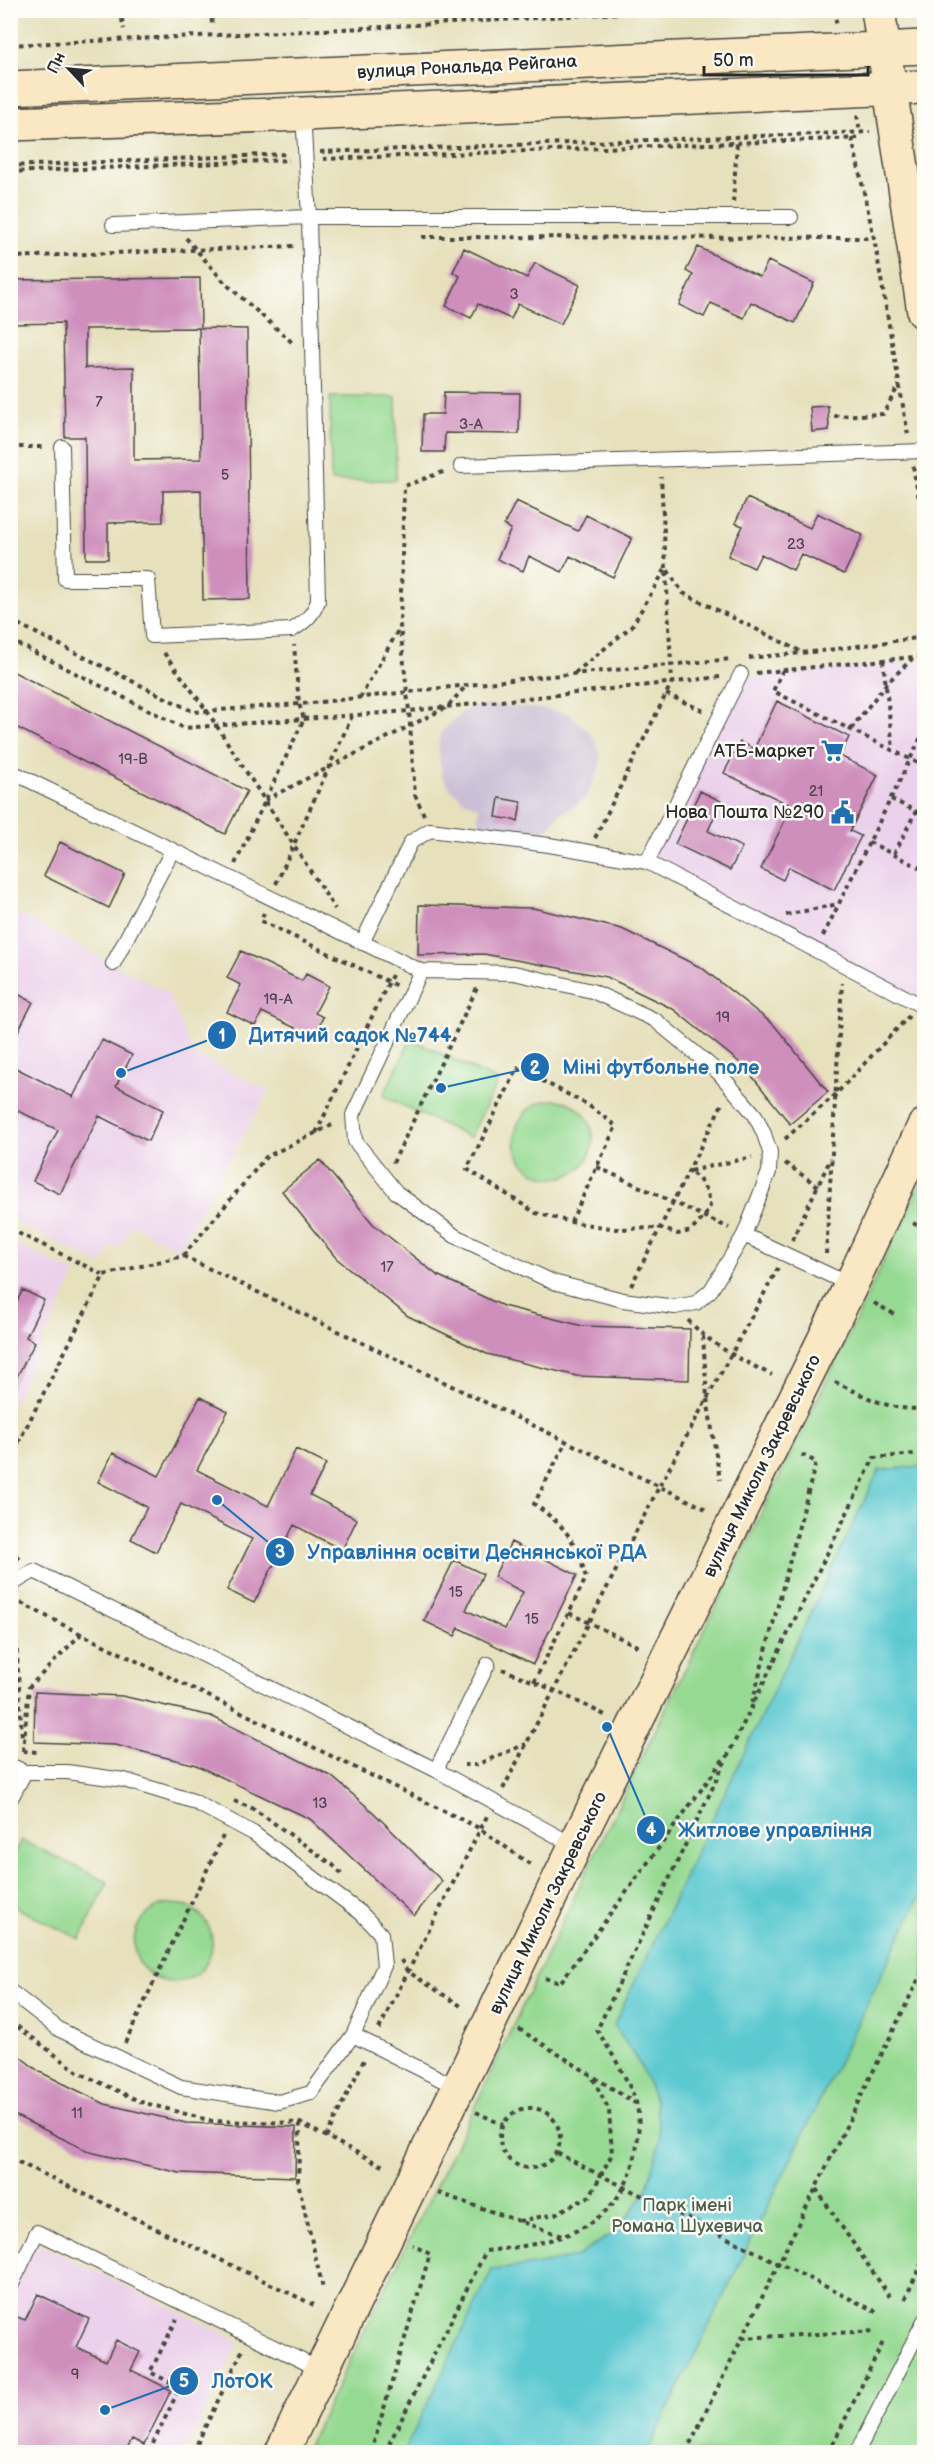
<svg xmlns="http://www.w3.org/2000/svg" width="935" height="2463" font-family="'Balsamiq Sans',sans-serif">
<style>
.built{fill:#ebd1eb}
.industrial{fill:#cbbfd5}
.green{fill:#95d992;stroke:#60825e;stroke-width:1.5}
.water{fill:#5cc9d0;stroke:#447a7e;stroke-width:1.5}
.building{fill:#cf8fbd;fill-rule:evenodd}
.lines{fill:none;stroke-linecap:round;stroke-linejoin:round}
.lane-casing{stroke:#474641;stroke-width:16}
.secondary-casing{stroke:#474641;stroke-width:36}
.path{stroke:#474641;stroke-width:4;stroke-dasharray:4.5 4.5;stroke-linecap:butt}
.lane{stroke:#fff;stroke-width:14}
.secondary{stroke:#fae7c3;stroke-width:33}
.path-bridge{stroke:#474641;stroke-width:4;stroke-dasharray:4.5 4.5;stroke-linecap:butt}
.labels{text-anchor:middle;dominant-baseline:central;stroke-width:5;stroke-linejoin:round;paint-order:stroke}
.number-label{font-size:15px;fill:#544450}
.street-label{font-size:18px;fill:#2b2b2b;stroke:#fdfcf7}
.poi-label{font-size:18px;fill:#2b2b2b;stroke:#fdfcf7;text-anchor:end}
.park-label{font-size:18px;fill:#4b5f4a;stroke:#fdfcf7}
.leader{fill:none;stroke:#1f6fb2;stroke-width:2}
.callout-dot{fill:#1f6fb2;stroke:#fdfcf7;stroke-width:2}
.mark-label{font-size:18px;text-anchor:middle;font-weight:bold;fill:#fff}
.callout-label{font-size:20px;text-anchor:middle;font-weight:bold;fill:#1f6fb2;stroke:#fdfcf7;stroke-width:5;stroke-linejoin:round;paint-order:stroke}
</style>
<rect width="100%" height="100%" fill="#fdfcf7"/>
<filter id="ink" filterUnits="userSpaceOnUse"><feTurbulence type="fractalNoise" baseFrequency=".0167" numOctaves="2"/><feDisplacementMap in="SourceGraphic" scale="12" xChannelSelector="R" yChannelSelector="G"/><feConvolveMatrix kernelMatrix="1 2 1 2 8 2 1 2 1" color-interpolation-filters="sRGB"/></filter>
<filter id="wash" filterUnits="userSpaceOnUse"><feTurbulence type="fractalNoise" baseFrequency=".008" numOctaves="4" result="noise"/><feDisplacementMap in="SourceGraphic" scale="24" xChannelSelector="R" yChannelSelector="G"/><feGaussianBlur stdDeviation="1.35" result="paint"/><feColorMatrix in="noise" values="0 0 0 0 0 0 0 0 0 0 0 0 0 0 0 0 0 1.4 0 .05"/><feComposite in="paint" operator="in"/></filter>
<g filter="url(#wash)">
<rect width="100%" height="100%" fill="#e6e0bc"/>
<path class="built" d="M924,661v341l-274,-141 93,-184z
M10,910l158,83 25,61 76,37 -91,159 -46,-26 -14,25 -7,-3 -9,19 -91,-45z
M11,1242l65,31 -65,135z
M37,2243l202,98 -53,111h-175l-1,-156z"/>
<path class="industrial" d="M486,705l58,4 25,5 19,16 8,13 5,14 -3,15 -13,26 -10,8 -14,6 -11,15 -12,7 -60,-12 1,-15 -16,-7 -12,-11 -9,-13 -4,-30 3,-13 19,-19 11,-6z"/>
<path class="green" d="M330,397h66v83l-65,1z
M411,1039l87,42 -28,57 -87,-42z
M515 1139a39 39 0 1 1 78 0a39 39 0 1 1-78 0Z
M924,1174v1278h-619l169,-344 116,-244 270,-552z
M21,1840l87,42 -28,57 -69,-34v-44z
M134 1943a39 39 0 1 1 78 0a39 39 0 1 1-78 0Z"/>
<path class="water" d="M924,1466v422l-277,564h-243l88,-182 42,-5 42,-8 42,-27 28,-39 14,-51 -5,-40 -15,-35 -26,-40 265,-555z"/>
<g id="blocks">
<path class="building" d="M698,247l62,30 8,-16 46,22 -19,40 -44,-21 -7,16 -33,-15 -7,14 -25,-12 14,-30 -7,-4z
M464,248l63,30 8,-15 45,22 -19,39 -43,-20 -7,15 -33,-15 -7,14 -25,-12 14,-30 -7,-4z
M200,278l1,50 46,1 3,270 -47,1 -2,-110 -38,1v31l-55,1v36h-22l-1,-122h-20l-2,-114 -53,1v-44zM199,328l2,131 -67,1v-93l-49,1v-39z
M444,392l76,1 -1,41 -74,-1 -1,19h-22l1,-38h20z
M828,406l1,24 -17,2 -2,-25z
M747,498l63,30 7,-15 46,22 -19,39 -43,-20 -8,16 -32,-16 -7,14 -26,-12 15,-30 -8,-3z
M516,501l62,30 8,-16 46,23 -19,39 -43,-21 -8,16 -33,-16 -6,15 -26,-12 14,-30 -7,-4z
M10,670l237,121 -22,43 -215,-110z
M777,701l72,36 -9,19 38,19 -28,56 11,5 -27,54 -45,-23 -6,13 -22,-11 31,-63 -68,-33 16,-31 14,7z
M700,791l21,10 -13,30 34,16 -12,23 -55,-26z
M499,798l22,4 -3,19 -22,-4z
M60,842l65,32 -16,34 -65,-32z
M419,905l114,3 89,21 80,39 72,57 54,67 -38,32 -46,-58 -71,-57 -66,-32 -123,-23 -66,1z
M241,951l61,30 4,-7 23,12 -14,27 8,4 -9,20 -52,-25 -7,14 -28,-14 14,-27 -14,-7z
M10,990l23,12 -23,45z
M102,1040l30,15 -16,31 47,24 -15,31 -49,-25 -39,78 -27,-13 25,-51 -48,-23v-42l63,32z
M320,1160l53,64 64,51 66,31 80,20 107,3 -1,51 -112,-4 -90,-22 -79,-38 -72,-58 -54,-67z
M23,1290l21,10 -18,37 9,5 -25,48v-76z
M200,1397l28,14 -31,59 71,36 28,-57 30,15 -16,31 47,24 -15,31 -48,-25 -40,78 -27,-13 25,-51 -71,-35 -25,48 -25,-13 16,-32 -49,-25 15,-29 46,23z
M511,1542l66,33 -44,89 -74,-36 -4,8 -31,-15 30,-61 29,14 -17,36 39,19 18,-37 -29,-15z
M35,1692l87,4 89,20 120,60 41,35 70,70 -28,35 -104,-97 -114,-54 -81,-20 -81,-3z
M10,2049l30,23 65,32 81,19 110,4 -1,50 -115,-4 -90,-21 -80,-39z
M38,2294l51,25 -13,28 30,14 10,-21 24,12 -9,18 40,20 -27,55 -12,-6 -7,13h-115v-75l7,-14 -7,-3v-46l15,6z"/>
</g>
</g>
<g filter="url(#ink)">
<use href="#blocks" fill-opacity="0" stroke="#474641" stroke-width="1.5"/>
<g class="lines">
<defs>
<path id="lane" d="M113,225l196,-8h482
M62,447l3,132h83l4,57 140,-6c13,-8 21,-15 26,-29l-9,-384 -6,-103
M461,466l463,-15
M10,771l411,200 -68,144 2,26 41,51 59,44 98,46 70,18 52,7 21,-4 15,-13 33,-55 107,50
M647,862l94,-188
M362,943l49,-101 19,-12 119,15 98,17 277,145
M113,964l59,-113
M421,971l93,2 78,18 63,29 63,52 37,43 9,19 6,18 -1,20 -25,63
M10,1590l4,-7 20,-12 402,199 139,76
M10,1765l15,7h42l57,8 69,21 60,32 108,80 20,21 3,32 -31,69 -42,58 -32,9 -98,-15 -121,-57 -50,-39
M436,1770l52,-106
M10,1800l15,-28
M353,2035l105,53
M10,2288l27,-56 284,138
M857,2452l67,-131"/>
<path id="secondary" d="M878,10l46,302
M10,88l914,-41
M10,124l293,-10 621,-27
M282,2452l293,-606 276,-561 73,-159"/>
</defs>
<use href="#lane" class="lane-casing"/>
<use href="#secondary" class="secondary-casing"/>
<path class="path" d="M120,10l4,19
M211,10l1,14
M303,10v9
M381,10v5
M834,10l3,16
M10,45l354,-17 307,-18
M857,115l3,17
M852,138l22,100 34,197
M320,152l550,-20
M323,159l538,-21
M10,166l278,-12
M10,172l279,-12
M733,202l4,-59
M422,237l452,1
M186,238l39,45 69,61
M10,257l285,-11
M834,416l49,-2 16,-29
M10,447h36
M913,466l11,61
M10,620l184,92 118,-9 217,-25 203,-19
M10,640l174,88 225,-17 312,-34
M164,653l43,58 128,198
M749,658l72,-7 103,-14
M883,660l10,89
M783,670l-10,21 151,75
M575,673l57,-47 34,-58 17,25 119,59
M756,673l168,-17
M666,694l38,17
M360,698l40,-71
M851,729l35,-45 27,-26
M891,799l33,16
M265,800l182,-93 19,-21
M424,815l-9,-20 -6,-84 -9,-85 4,-140 42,-15
M595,838l77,-156 -11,-205
M869,842l55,28
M894,854l22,-43
M235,864l69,-145 -5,-15 -5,-59
M276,884l76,-168
M264,913l-3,8 136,65
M786,915l52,-11
M823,936l101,-205
M316,1133l76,-158
M785,1139l50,-44 74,-79
M393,1163l84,-175
M785,1163l33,23
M597,1167l132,61
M690,1171l62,-14
M571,1222l45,-96 -28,-21 -70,-37 -51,101 69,44 35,9 45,7 44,-1 18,6 13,-3 14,-15 5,-10 -2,-13 -9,-14 -10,-8
M913,1223l11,6
M10,1229l94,46
M792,1240l39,-82
M826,1254l16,-271
M183,1256l523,253
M631,1286l92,-184
M874,1303l22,12
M688,1320c24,26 53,40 84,55
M703,1336l4,62 13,82
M835,1382c28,13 57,31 89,26
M10,1459l94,-184 79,-19 83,-99 70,-34
M10,1550l11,10
M21,1603l60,31
M14,1605l8,133
M569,1613l70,34
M502,1669l52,21 51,25
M534,1682l52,-104c-10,-38 -20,-51 -52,-74l32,-62
M752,1703l64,-241 -17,-9
M23,1751l6,-64 52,-53 398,194 52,37
M23,1751l15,1
M464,1765h12l50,-21
M503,1789l156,-302 119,-219
M234,1801l20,8 79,56 10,11
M401,1960l6,11 54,35
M545,1978l15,5 165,-226
M10,2021l68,51 63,30 71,19 88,2 83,43
M379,2029l108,-213
M519,2029l116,74
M125,2043l98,-207
M500 2138a30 30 0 1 1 60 0a30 30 0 1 1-60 0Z
M476,2112l27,13
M300,2123l-2,59 25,107
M326,2137l38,-77
M557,2153l33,17
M10,2158l304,147
M816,2189l76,111
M438,2193l124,43
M519,2221l36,-7 35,-18 22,-42 -3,-44 -18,-35
M905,2299l19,-41
M742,2338l134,-7
M142,2448l9,4
M149,2452l31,-65 -30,-15 27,-53
M193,2452l50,-103
M371,2452l59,-198 -18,-9
M385,2452l101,-201c64,-7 129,-18 148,-90 4,-18 7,-41 2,-59 -9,-25 -25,-50 -39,-72l134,-281 143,-291 50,-5
M686,2452l238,-484
M829,2452l54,-110"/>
<use href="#lane" class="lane"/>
<use href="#secondary" class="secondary"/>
<path class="path-bridge" d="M590,2170l287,142"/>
</g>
</g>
<defs>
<symbol id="supermarket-bare" viewBox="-9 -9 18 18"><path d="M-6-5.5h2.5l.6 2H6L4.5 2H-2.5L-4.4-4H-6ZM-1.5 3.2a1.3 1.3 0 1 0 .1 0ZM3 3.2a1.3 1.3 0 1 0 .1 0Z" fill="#1f6fb2" stroke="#fdfcf7" stroke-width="2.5" paint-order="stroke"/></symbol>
<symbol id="civic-bare" viewBox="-9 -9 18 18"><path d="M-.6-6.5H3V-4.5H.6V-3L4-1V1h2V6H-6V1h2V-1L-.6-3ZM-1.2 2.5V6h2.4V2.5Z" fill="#1f6fb2" stroke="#fdfcf7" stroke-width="2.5" paint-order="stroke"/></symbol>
</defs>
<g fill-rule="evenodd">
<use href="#supermarket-bare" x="816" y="734" width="33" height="33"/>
<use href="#civic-bare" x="826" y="796" width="33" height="33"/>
</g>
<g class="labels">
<g class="number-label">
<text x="514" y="294">3</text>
<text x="99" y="402">7</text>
<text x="471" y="424">3-А</text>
<text x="225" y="475">5</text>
<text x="796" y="544">23</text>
<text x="133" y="759">19-В</text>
<text x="816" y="791">21</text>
<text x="278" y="999">19-А</text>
<text x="723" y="1017">19</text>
<text x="387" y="1267">17</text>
<text x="456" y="1592">15</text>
<text x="532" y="1619">15</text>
<text x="320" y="1803">13</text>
<text x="77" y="2113">11</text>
<text x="75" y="2374">9</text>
</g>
<g class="street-label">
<text transform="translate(467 67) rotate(-3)">вулиця Рональда Рейгана</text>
<text transform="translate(762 1466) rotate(-64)">вулиця Миколи Закревського</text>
<text transform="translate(548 1903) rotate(-64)">вулиця Миколи Закревського</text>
</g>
<g class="poi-label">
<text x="815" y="751">АТБ-маркет</text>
<text x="824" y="812">Нова Пошта №290</text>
</g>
<g class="park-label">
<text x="687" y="2205">Парк імені<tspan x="687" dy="21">Романа Шухевича</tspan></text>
</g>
</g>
<path class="leader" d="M121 1073L222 1035M441 1088L535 1067M217 1500L280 1552M607 1727L651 1830M105 2410L184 2381"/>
<g class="callout-dot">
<circle cx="121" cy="1073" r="6"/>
<circle cx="441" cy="1088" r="6"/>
<circle cx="217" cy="1500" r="6"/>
<circle cx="607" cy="1727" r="6"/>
<circle cx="105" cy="2410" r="6"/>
<circle cx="222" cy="1035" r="15"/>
<circle cx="535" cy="1067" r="15"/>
<circle cx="280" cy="1552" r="15"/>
<circle cx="651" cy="1830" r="15"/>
<circle cx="184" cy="2381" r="15"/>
</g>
<g class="mark-label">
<text x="222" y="1042">1</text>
<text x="535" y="1074">2</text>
<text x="280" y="1558">3</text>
<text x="651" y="1836">4</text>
<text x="184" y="2387">5</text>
</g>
<g class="callout-label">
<text x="350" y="1042">Дитячий садок №744</text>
<text x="661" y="1074">Міні футбольне поле</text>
<text x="477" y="1559">Управління освіти Деснянської РДА</text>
<text x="775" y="1837">Житлове управління</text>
<text x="242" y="2388">ЛотОК</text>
</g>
<rect width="935" height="2463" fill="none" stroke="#fdfcf7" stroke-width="36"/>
<g transform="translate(69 69) rotate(296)" stroke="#fdfcf7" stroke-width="4.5" paint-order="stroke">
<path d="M0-4.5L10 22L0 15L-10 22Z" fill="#2b2b2b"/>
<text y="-9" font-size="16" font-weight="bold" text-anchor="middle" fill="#2b2b2b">Пн</text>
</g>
<path d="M704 66v9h164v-9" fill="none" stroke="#2b2b2b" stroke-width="3"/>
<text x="713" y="66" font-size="18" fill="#2b2b2b" stroke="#fdfcf7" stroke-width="4.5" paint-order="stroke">50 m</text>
</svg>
